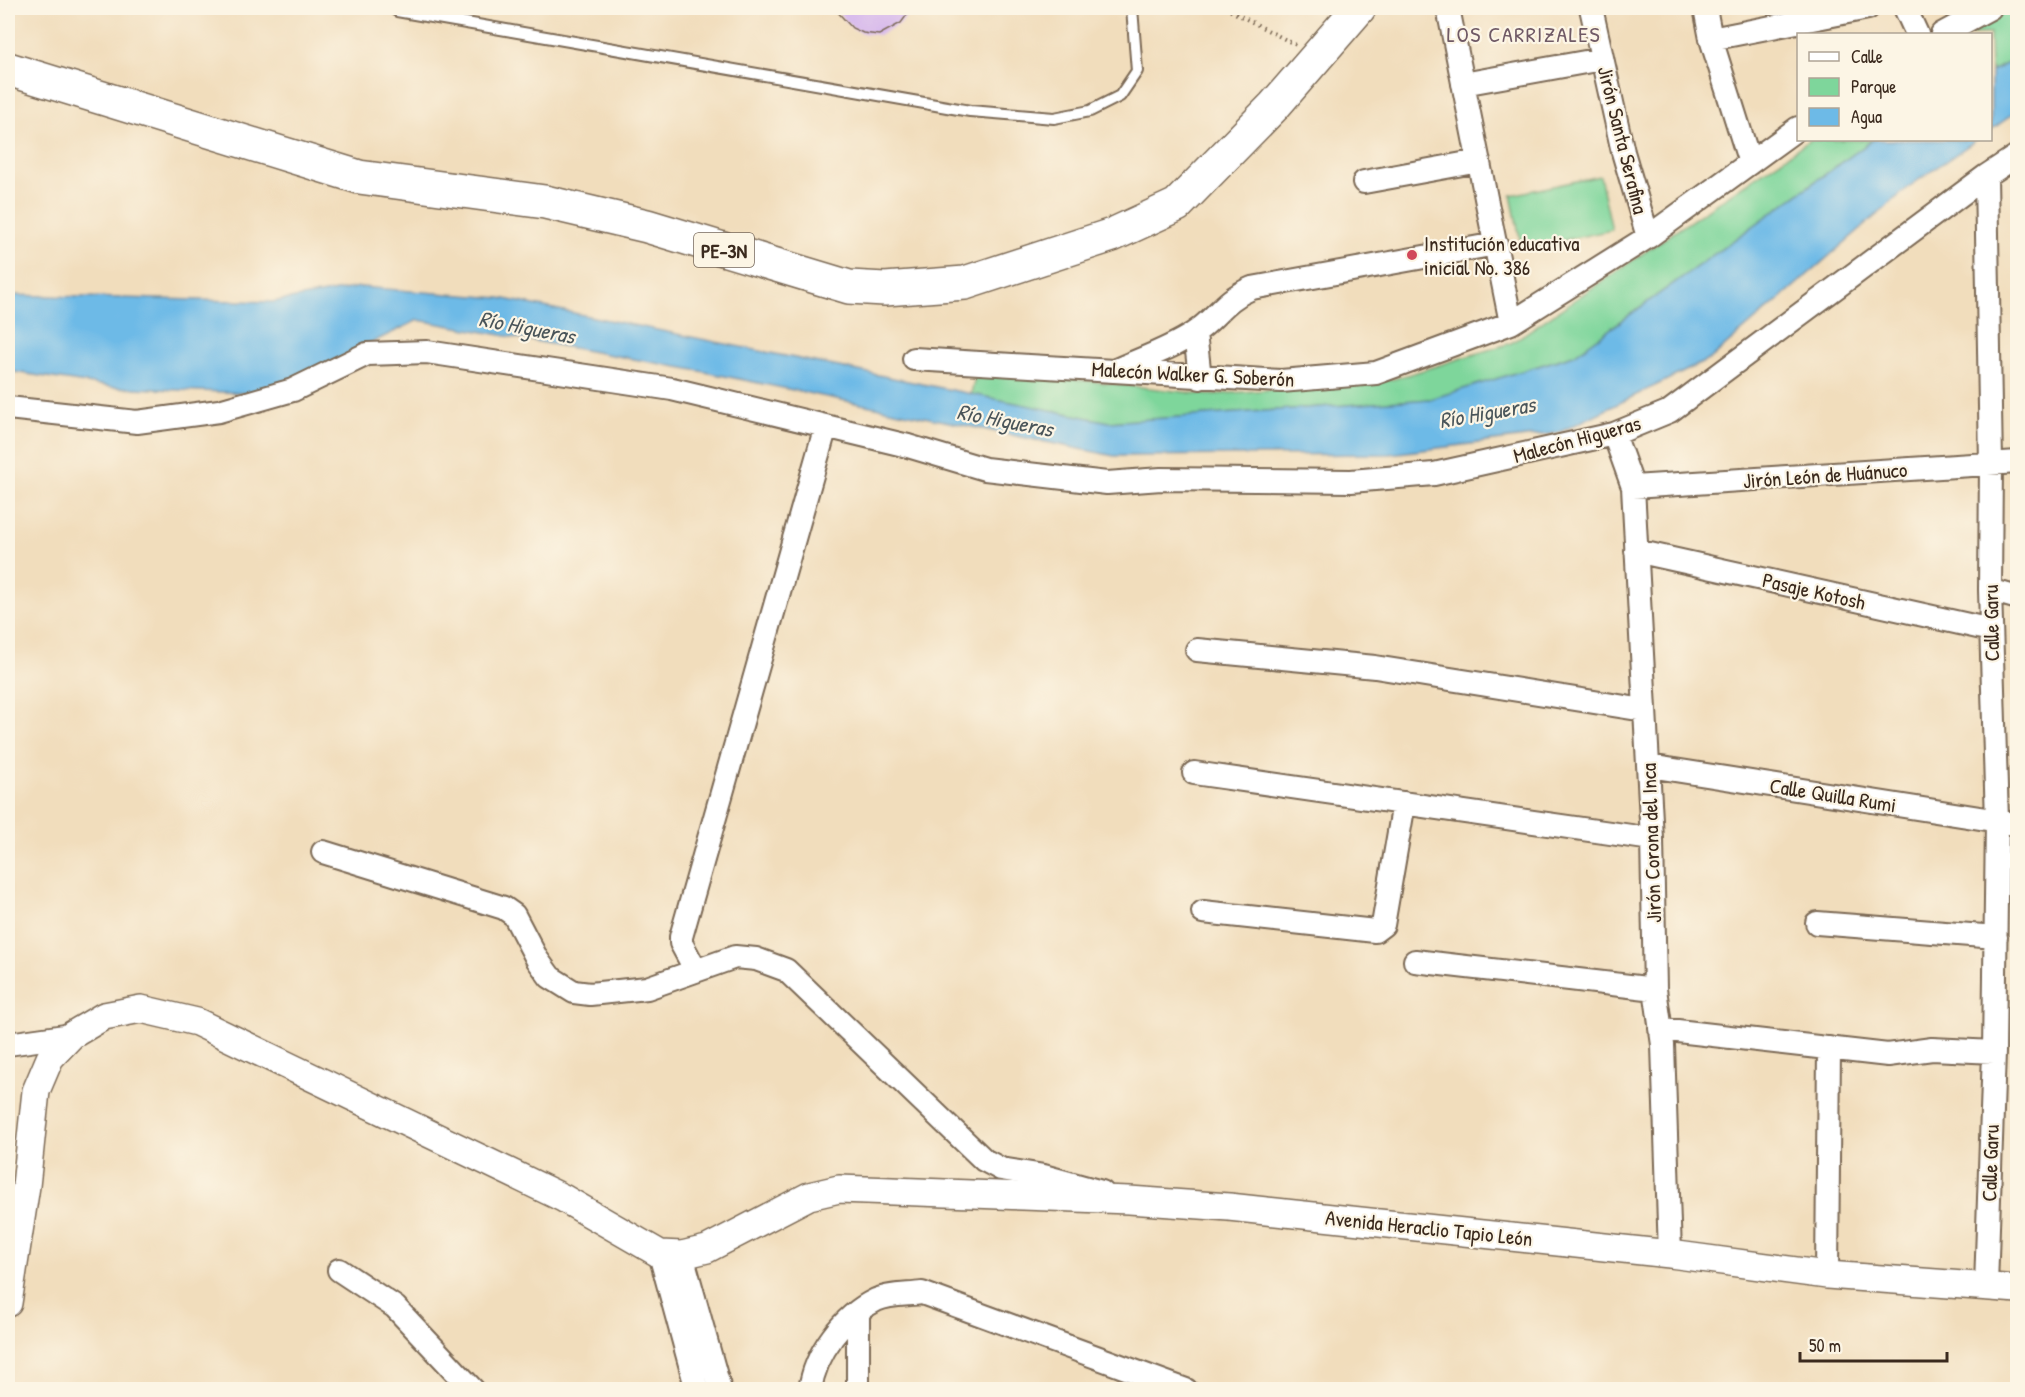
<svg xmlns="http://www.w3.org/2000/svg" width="2025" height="1397" font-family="'Patrick Hand',sans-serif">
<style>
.green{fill:#7ed69b;stroke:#5c805c;stroke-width:1.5}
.water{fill:#6dbae7;stroke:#547282;stroke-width:1.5}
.building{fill:#d3b2ed}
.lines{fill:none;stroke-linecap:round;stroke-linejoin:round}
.service-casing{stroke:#7b6955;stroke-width:14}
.minor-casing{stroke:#7b6955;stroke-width:26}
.tertiary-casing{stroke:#7b6955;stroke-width:30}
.trunk-casing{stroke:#7b6955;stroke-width:36}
.path{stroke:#7b6955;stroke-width:4;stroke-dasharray:1.5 4.5;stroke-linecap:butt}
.service{stroke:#fff;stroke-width:10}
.minor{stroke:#fff;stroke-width:22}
.tertiary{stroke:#fff;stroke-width:27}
.trunk{stroke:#fff;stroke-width:33}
.poi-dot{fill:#d1495b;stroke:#fcf5e5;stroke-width:2}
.labels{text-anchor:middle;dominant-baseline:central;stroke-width:4.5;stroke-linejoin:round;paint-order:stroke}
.shield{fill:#fcf5e5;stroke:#75675a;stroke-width:1.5}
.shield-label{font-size:20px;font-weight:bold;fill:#3b2a1e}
.street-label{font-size:21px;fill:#3b2a1e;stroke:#fcf5e5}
.poi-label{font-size:21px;fill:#3b2a1e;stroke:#fcf5e5;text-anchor:start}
.neighbourhood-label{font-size:22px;letter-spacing:1.5px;fill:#705a66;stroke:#fcf5e5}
.water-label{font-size:22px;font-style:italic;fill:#4a555a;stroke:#fcf5e5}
</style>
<rect width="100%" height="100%" fill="#fcf5e5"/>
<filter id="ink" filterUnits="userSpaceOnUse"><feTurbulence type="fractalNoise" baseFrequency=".0167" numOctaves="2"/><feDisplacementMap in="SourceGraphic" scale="12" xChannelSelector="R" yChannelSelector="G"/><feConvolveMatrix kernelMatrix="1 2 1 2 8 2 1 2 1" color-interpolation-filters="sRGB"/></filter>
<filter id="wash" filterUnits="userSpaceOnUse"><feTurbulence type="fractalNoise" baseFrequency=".008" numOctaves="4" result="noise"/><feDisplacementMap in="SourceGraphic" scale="24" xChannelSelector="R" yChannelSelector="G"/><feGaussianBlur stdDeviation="1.35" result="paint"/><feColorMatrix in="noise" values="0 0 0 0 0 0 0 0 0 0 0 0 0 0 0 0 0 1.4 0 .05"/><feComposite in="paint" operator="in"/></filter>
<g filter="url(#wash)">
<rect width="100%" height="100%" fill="#f1ddbc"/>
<path class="green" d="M2003,8h14v51l-26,12 -1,-37h-26z
M1810,140h63l-299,215 -143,44 -322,23 -138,-28 6,-26 232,27 185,-16 117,-36z
M1600,176l12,54 -90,19 -11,-54z"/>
<path class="water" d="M2017,59v52l-26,19v-59z
M1873,140h103l-66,46 -200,173 -152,74 -168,21 -276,2 -414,-85 -282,-51 -152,74 -154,-7 -104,-16v-76l264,7 88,-15 140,11 609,124 322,-23 143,-44z"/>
<g id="blocks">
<path class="building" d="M834,8h78l-11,15 -22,12 -16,-2 -11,-5z"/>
</g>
</g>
<g filter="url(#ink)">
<use href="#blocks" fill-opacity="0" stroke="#7b6955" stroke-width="1.5"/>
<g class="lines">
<defs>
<path id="service" d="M393,8l4,3 573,100 84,7 36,-7 30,-15 17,-25 -5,-63"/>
<path id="minor" d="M1448,8l63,315
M1591,8l32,144 25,85
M1705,8l6,31 39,124
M1905,8l12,26
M1942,34l48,-26
M1711,39l157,-31
M1463,84l139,-25
M1364,182l115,-21
M1195,333l5,45
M914,359l367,22 95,-8 135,-50 137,-86 150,-109
M1114,371c26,-12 57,-22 80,-38 23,-15 29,-33 58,-45l244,-44
M8,408l129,14 82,-11 74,-21 74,-36 60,-2 245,37 236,57 77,23 122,14 54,-4 190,2 83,-7 180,-40 56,-23 316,-235 32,-21
M1614,434l19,53 19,352 3,150 8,56 7,209
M1633,487l385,-25
M1636,551l355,79
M1990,590l28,8
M1197,650l178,17 269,43
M1649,766l369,58
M1194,773l458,66
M323,852l181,56 10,7 23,44 13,18 24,15 16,2 57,-6 88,-31 21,2 30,11 198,190 17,9 43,7 58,16
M1203,912l172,19 8,-6 21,-122
M1817,923l179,14
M1415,961l240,28
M695,969l-14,-26v-6l145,-511
M1660,1029l228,26 44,-6 62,3
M8,1044l64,-9
M660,1254l37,136
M682,1255l38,135
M339,1270l56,37 78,83
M1827,1275l2,-227
M1986,1286l8,-234 3,-231 -7,-231 1,-126 -5,-288
M810,1390c5,-37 33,-74 66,-90 13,-6 32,-5 46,-7l264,97
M858,1390v-79"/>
<path id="tertiary" d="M8,1303l18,-117 10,-95 14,-33 22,-23 32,-19 37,-7 56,13 366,176 97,56 22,1 25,-6 102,-53 30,-7 290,11 100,7 441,47 157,21 191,14"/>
<path id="trunk" d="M8,69l351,108 186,25 102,24 202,61 36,2 80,-6 147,-48 65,-30 97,-99 85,-98"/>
</defs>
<use href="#service" class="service-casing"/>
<use href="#minor" class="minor-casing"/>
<use href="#tertiary" class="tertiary-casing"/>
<use href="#trunk" class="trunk-casing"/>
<path class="path" d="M1225,8l71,37"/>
<use href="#service" class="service"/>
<use href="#minor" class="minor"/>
<use href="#tertiary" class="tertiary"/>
<use href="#trunk" class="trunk"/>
</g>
</g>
<circle class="poi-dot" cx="1412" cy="255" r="6"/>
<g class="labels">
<rect class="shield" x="694" y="233" width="60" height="34" rx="4.5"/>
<g class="shield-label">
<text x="724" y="250">PE-3N</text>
</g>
<g class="street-label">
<text transform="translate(1623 140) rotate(76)">Jirón Santa Serafina</text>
<text transform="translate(1193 374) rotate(3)">Malecón Walker G. Soberón</text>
<text transform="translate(1577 439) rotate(-15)">Malecón Higueras</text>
<text transform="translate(1825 475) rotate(-4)">Jirón León de Huánuco</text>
<text transform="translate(1814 591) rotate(13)">Pasaje Kotosh</text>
<text transform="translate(1991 623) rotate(-91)">Calle Garu</text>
<text transform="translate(1833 795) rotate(9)">Calle Quilla Rumi</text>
<text transform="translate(1651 843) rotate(-92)">Jirón Corona del Inca</text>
<text transform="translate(1990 1163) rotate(-88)">Calle Garu</text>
<text transform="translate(1429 1228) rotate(6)">Avenida Heraclio Tapio León</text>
</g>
<g class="poi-label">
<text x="1424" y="243">Institución educativa<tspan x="1424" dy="24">inicial No. 386</tspan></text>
</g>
<g class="neighbourhood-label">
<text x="1524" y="34">LOS CARRIZALES</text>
</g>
<g class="water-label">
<text transform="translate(527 327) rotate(11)">Río Higueras</text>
<text transform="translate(1487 412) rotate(-10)">Río Higueras</text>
<text transform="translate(1005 420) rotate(11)">Río Higueras</text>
</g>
</g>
<rect width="2025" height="1397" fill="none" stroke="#fcf5e5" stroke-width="30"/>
<rect x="1797" y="33" width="195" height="108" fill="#fcf5e5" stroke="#afa495" stroke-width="1.5"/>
<rect x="1809" y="52" width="30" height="9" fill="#ffffff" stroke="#afa495" stroke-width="1.5"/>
<text x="1851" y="63" font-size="18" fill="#3b2a1e">Calle</text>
<rect x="1809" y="78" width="30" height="18" fill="#7ed69b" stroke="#afa495" stroke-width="1.5"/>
<text x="1851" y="93" font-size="18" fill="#3b2a1e">Parque</text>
<rect x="1809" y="108" width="30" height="18" fill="#6dbae7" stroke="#afa495" stroke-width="1.5"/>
<text x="1851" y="123" font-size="18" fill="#3b2a1e">Agua</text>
<path d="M1800 1352v9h147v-9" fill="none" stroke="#3b2a1e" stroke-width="3"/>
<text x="1809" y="1352" font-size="18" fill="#3b2a1e" stroke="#fcf5e5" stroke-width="4.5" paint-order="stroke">50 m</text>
</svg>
